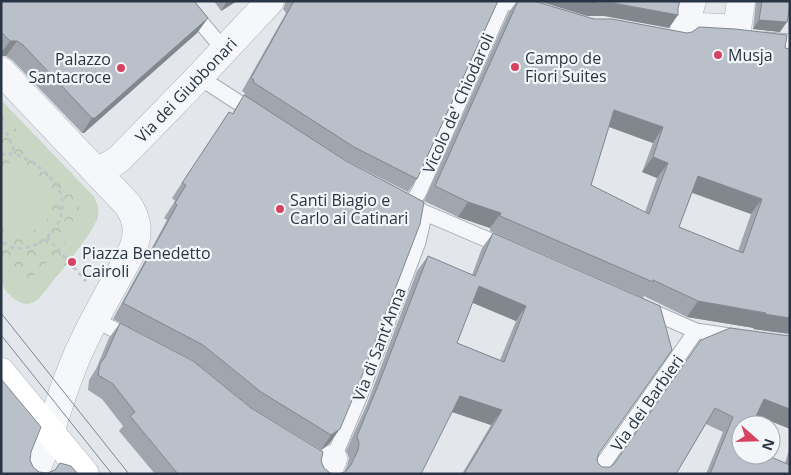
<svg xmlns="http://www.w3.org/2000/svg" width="791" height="475" font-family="'Open Sans',sans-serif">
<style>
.park{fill:url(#park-crowns)}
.garden{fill:#c9d6c3}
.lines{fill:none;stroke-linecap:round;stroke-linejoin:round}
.lane-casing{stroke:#a7aeb7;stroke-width:17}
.street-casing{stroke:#a7aeb7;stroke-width:29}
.secondary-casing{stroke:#a7aeb7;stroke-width:29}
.path{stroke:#c1c5cb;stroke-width:3;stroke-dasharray:4 4;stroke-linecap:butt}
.lane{stroke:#f6f7fa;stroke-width:15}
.street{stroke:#f6f7fa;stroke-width:28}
.secondary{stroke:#fff;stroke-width:28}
.tram{stroke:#7b8796;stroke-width:1}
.wall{fill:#a0a5ae;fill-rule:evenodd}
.shaded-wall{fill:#82868d}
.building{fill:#bac0ca;stroke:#82868d;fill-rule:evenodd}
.poi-dot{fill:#d64361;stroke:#f3f6f9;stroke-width:2}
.labels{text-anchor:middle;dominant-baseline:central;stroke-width:4.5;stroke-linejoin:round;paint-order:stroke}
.poi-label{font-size:16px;fill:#293545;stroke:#f3f6f9;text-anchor:start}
.street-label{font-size:16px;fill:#293545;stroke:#f3f6f9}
</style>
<defs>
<pattern id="park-crowns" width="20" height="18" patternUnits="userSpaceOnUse" patternTransform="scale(1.25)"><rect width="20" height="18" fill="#c9d6c3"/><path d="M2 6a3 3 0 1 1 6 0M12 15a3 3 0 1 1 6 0" fill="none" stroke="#adb8a9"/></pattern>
</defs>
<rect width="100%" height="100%" fill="#e3e7ec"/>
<path class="park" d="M1,100l93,97c3,6 6,12 4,18 -3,18 -46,66 -59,83 -18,15 -27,-2 -38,-16z"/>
<path class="garden" d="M1,100l93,97c12,23 -9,41 -22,59 -21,-24 14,-33 6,-55 -5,-16 -30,-34 -42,-44 -8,-8 -12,-17 -18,-25 -4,-7 -11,-11 -17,-16z
M10,163c19,2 43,18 43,40 0,18 -24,37 -42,31 -3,-1 -7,-4 -10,-6v-61z
M1,257l13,18 10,6c12,-3 16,-17 28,-22l12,6c-8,10 -20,31 -30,37 -12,7 -31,-10 -33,-21 -1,-8 0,-17 0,-24z"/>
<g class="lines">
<defs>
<path id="lane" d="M183,1l42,50
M504,1l30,9
M766,40l24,2
M199,77l57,37
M405,201l18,11 84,36
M411,204l8,-12 85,-191
M644,308l52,23 40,6
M95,320l36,18
M327,462l6,-3 25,-59 60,-158 5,-22v-8
M596,474l100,-143"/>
<path id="street" d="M692,1l-8,25 53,3 4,-28
M1,71l127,134c10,16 11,27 5,44 -22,42 -48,83 -64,127 -13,33 -20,66 -35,98
M95,170c11,-2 17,-6 25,-12l79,-81 71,-76
M326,474l7,-15"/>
<path id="secondary" d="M1,372l84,102"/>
</defs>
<use href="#lane" class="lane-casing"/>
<use href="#street" class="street-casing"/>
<use href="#secondary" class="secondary-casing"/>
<path class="path" d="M1,126l8,11 6,17
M1,155c12,-4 23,2 32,8 12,8 24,19 28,32 9,26 -21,60 -50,52 -3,-2 -7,-4 -10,-6
M47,237l39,44"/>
<use href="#lane" class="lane"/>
<use href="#street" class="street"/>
<use href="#secondary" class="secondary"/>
<path class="tram" d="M1,313l128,161
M1,335l111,139"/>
</g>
<path class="wall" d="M1,1l207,17 -11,15 -113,100h-2l-70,-73 -6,-4h-5z
M214,1h23l-16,10z
M285,1h213l-81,178 -9,13 -63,-32 -101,-65 1,-2 -3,-2 44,-78 -3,-4 2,-5z
M517,1h17l60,18 191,29 5,286 -37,-5 1,-1 -67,-11 -43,-21 -1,2 -153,-67v-3l-32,-11 -34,-16 85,-189zM609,127l44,16 -11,29 15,6 -12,34 -54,-27zM692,193l59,21 -13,37 -59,-24z
M756,1h34l-10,31 -27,-3z
M244,95l102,66 78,41 -95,242 -8,6 -71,-43 -58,-47 -79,-41 54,-99 -3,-2 11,-17 -3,-3 57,-86 3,2z
M493,233l106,220 -2,6 1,4 4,4h8l4,-3 87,-124 55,75 -15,10v30l44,8 5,-16v27h-84l17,-42 -17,-8 -30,50h-214l29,-49 -39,-13 -108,60 3,-6 2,-8 -3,-7 21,-47 50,-133 11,-15 44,19 10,-27zM472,302l44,19 -16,39 -43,-17z
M120,323l131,85 70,53 3,7 6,5 4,1h-179l-36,-43 4,-5 -21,-27 -14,-9 1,-10 7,-11 13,-31z"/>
<path class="shaded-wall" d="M227,1h10l-16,10z
M538,1h54l21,2 65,12 -9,13 -65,-12h-17z
M208,18l-11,15 -113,100h-2l10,-15z
M759,20l28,2 -7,10 -27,-3z
M10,41h7l-11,15h-5v-3z
M614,110l49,17 -10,16 -49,-18z
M653,157l15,6 -11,15 -15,-6z
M698,176l64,23 -11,15 -63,-23z
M468,202l33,11 -11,15 -32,-11z
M479,286l47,20 -10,15 -48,-20z
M698,301l92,17v16l-37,-5 1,-1 -67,-11z
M460,396l42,14 -11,15 -42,-14z
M764,399l26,10v20l-37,-15z
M340,429l-11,15 -8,6 10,-15z"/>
<path class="building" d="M1,1h193l14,17 -113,100h-3l-69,-73 -6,-4h-7l-9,-9z
M294,1h204l-81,178 -63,-32 -101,-65 1,-2 -3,-2z
M518,1h16l60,18h18l75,14 5,-1 7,-5 36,2 52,6 -2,13 5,1v269l-26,-4 2,-1 -68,-12 -45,-21v2l-153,-66 1,-3 -33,-11 -33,-16zM614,110l49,17 -10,30 15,6 -19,51 -58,-29zM698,176l64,23 -19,54 -64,-26z
M592,1h88l-2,7v7l-65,-12h-17z
M762,1h28v6l-3,15 -28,-2z
M244,95l102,66 78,41 -4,22 -60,157 -20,48 -9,6 -70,-43 -58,-47 -80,-42 54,-98 -2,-2 11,-18 -4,-2 47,-71 4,2z
M493,233l167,73 12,44 -73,103 -2,6 1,4 4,4h8l4,-3 87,-124 29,-12 60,8v73l-26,-10 -12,26h-11v30h25l24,10v9h-80l23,-57 -18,-9 -39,66h-212l38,-64 -42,-14 -39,78h-82l6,-2 6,-7 7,-15 1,-7 -2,-7 20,-48 51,-132 47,20zM479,286l47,20 -22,56 -47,-19z
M120,323l73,38 58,47 72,44 -2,9 3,7 6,5 4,1h-156l-48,-58 5,-4 -22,-28 -15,-9 2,-11 5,-7z
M1,379l40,48 -10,25 -1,8 3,7 6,5 8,1 8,-3 5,-7 11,3 7,8h-77z"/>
<g class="poi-dot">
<circle cx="718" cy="55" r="5"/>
<circle cx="515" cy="67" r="5"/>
<circle cx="121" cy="68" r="5"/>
<circle cx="280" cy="209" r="5"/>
<circle cx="72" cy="262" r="5"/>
</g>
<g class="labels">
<g class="poi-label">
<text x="728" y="55">Musja</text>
<text x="525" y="58">Campo de<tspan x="525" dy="18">Fiori Suites</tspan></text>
<text x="111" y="59" text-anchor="end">Palazzo<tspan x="111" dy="18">Santacroce</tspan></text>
<text x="290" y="200">Santi Biagio e<tspan x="290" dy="18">Carlo ai Catinari</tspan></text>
<text x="82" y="253">Piazza Benedetto<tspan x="82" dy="18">Cairoli</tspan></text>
</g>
<g class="street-label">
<text transform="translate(186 90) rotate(-46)">Via dei Giubbonari</text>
<text transform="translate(458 103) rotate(-66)">Vicolo de' Chiodaroli</text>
<text transform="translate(379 344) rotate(-69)">Via di Sant'Anna</text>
<text transform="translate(647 403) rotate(-55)">Via dei Barbieri</text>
</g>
</g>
<rect width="791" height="475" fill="none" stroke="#293545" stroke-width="5"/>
<g transform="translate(756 440) rotate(110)"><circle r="24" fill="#f3f6f9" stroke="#a2a9b1"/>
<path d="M0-4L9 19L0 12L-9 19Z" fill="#d64361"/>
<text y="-8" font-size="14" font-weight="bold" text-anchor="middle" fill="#293545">N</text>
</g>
</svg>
